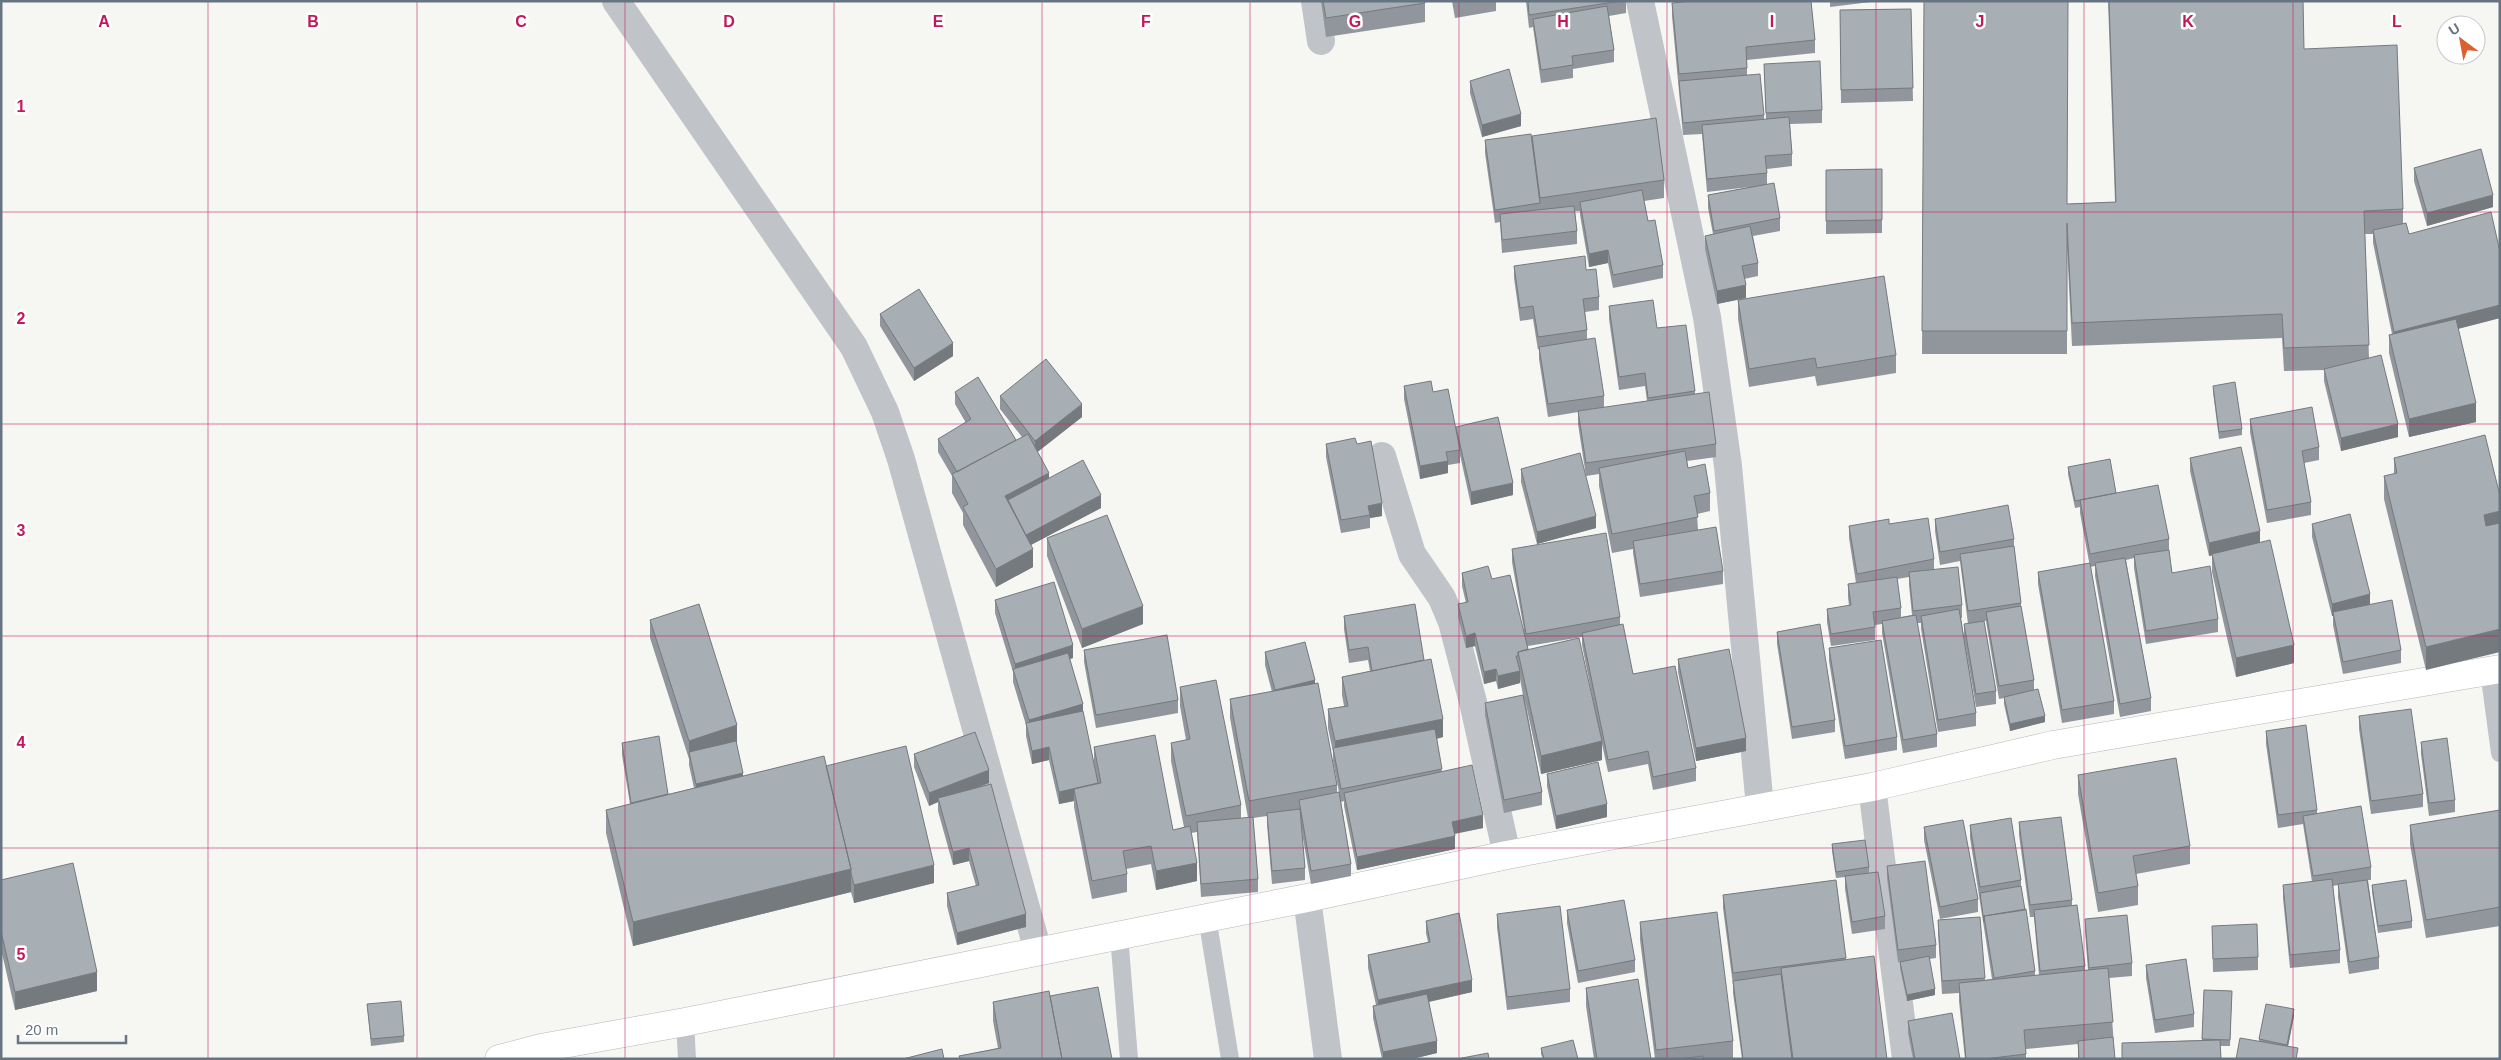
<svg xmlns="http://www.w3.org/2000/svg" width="2501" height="1060" font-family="Helvetica,sans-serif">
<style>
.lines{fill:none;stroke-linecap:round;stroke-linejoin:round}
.primary-casing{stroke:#b3b7bb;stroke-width:29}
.lane{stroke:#c0c3c7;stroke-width:18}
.street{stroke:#c0c3c7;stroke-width:28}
.primary{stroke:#fff;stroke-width:28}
.wall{fill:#90969b;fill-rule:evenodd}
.shaded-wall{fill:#757a7e}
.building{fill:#a7aeb4;stroke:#757a7e}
.grid{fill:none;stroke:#c2185b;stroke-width:1;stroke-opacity:0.55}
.grid-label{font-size:16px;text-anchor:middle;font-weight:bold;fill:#c2185b;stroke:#fff;stroke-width:5;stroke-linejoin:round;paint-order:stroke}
</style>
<rect width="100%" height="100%" fill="#f6f6f3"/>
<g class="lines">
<defs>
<path id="primary" d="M499,1059l42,-11 144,-26 622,-124 200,-43 365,-68 181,-42 447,-76"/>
</defs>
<use href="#primary" class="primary-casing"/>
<path class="lane" d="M2489,671l11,82
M1207,917l23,142
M1119,935l10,124
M685,1022l2,37"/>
<path class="street" d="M616,1l238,346 31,65 16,47 137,492
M1315,1l6,40
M1640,1l67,316 21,149 32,341
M1382,456l30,98 30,44 10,24 21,80 34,153
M1872,787l34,272
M1307,898l21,161"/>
<use href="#primary" class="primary"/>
</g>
<path class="wall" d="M1321,1h104v21l-99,15z
M1452,1h44v10l-41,7z
M1526,1h100v12l-17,3 5,34v12l-41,7v9l-32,5 -8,-56 -4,1z
M1679,1h132l4,39v13l-68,7v15l17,40v4h2l-2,-55 58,46v13l-32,1 2,30v12l-25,3v15l13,34v13l-27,5 5,27v13l-14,3 2,19 -29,6 -12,-55v-13l8,-2 -5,-26v-13l42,-8 -43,5 -5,-58 -19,1 -11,-119v-13h7z
M1830,1h49l-49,6z
M1924,1l143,203 48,-2 -7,-201h195l1,48 99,160v14l6,11 91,18v66l-42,11 18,93 -67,15 -20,-84v-18l3,-1 -19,-91v-9h-8l4,124 29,79 -57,14 -17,-70v-11l-40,1 -2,-33 -210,8 -5,-100v108h-145z
M1911,9l2,92 -72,2 -1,-93z
M1470,81l51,45 -39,11 -12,-44z
M1532,136l132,44v18l-20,3 4,20 15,44v13l-50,10 -5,-25 -19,4 -9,-52v-4h-5l2,20v13l-75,9 -2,-31 -5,1 -10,-70v-13l47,3z
M2414,168l79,39 -66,19 -13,-45z
M1882,169v64l-56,1v-64z
M1514,266l72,4 13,27v13l-14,2 2,18v9l17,57v12l43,-7 -2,-15 -26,4 -10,-71v-13l48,22 38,63v4l21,49v13l-29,4 1,7 22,25v18l-13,3 1,16 25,41v13l-83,13 -7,-44v-4l-21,4 -13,-67v-12l-13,2 -8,-52v-12l-30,5 -9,-58v-10l-1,1 -5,-31 -13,2 -6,-43z
M1738,300l158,55v18l-79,13 -2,-10 -66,11 -11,-68z
M880,314l73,42 -39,25 -34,-55z
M1404,386l29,6 23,39v-4l57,68 -42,10 -11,-50v8l-12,2v8l-28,6 -16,-80z
M2213,386l29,43v6l-23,4 -6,-47z
M955,392l61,48 6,-3 -22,-28v-13l82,21 -45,35 12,26 52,30 -70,37 2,22 -37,20 -33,-62v-12l-11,-20v-17l-14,-24v-13l28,-16 -11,-19z
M2250,419l69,28v13l-15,3 7,39v13l-44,8 -17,-91z
M1326,444h31l25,72 -12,2v10l-29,5 -15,-76z
M2190,458l70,84 34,121 -58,14 -24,-105v-17l-3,1 -19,-85z
M2394,458l106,38 -74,174 -42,-171v-23l10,-2z
M2068,467l48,26 53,46v11l3,23 46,46v13l-72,12 -12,-76v-10l-8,2 25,138v13l-31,6 -25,-141v-10l-5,1 -10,-54v-6l-5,1 -7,-34z
M1521,469l75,59 -59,16 -16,-62z
M1935,519l79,20v7l7,57v6l13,71v10l11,32 -35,9 -6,-27v-6l-5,1 -13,-78h-2l12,70v13l-20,3 -12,-70v-13h4l-8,-63 -20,4 -5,-34z
M1889,524l45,35v11l28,35v13h-1l15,95v13l-38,6 -17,-103v-6h-4l20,111v13l-34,6 -21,-120v-9l-7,1v15l-44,6 -4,-24v-13l22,-3 -1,-9v-13l8,-1 -7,-45v-12zM1909,577v8l3,30 -11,2v-9l-4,-29z
M2312,524l89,126v13l-58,11 -10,-49v-9h-1l-20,-79z
M1047,538l96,86 -61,24 -35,-92z
M1512,549l108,68v8l13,49 63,94v13l-43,9 -5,-26 -40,8 -6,-28v16l-61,14 -16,-74 17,92v13l-38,8 -19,-98v-12l38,-8 -3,-16v4l-22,6 -2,-8 -12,3 -9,-38 -9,2 -8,-31v-13l8,-1 -4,-17v-13l30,6 32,51 -12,-68zM1582,637v8l14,70 -68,-66v-3z
M2038,572l76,129v13l-52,9 -24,-139z
M995,600l78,58 -3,1 13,54 11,49v-15l79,83 11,-3 -13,-66v-18l15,-3 -6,-34v-19l61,118v13h7l-18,-100v-19l42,-7 -7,-27v-13l50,32 22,101v8l2,-1 -6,-31v-9l-5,-24v-19l16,-3 -2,-11v-18l28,-6 -2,-11 -19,3 -5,-34v-13l80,44 19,77 -6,2 5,33 41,56 -28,6v15l-98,21 -13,-64v-5l-3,1 10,62v12l-40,8 -10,-57 4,41v12l-33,4 -5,-59v-9l-14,2 5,61v13l-57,5 -4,-65 -6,1 6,48 -41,9 -5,-26 -25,5 1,5v18l-35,7 -18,-92v-6l-15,3 -10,-44 -17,4 -6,-28v-11l-13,-43v-10l-18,-59z
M650,620l87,123h-1l7,33 83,-10 108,117 -80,20 -3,-11 -218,54 -27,-113v-23l24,-6 -8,-49v-12l46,51 26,-6 -5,-23v-6l-39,-121z
M1777,632l58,88v12l-43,7 -15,-95z
M1829,648l68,89v13l-52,9 -16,-98z
M1084,650l94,50v13l-82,15 -12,-66z
M1678,659l68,92 -50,10 -18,-89z
M2359,716l64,78v13l-52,7 -12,-85z
M2266,731l51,79v3l54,54v13h-3l11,77v12l-30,5 -11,-77v-12l-5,1 7,64v13l-50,5 -7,-70v-13l29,-3 -9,-58 -25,4 -12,-84z
M2421,742l34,58v12l-26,4 -8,-62z
M914,754l75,29 -13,5 50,139 -69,18 -10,-39v-13l29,-7 -7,-25 -16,4 -15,-54v-9l-9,4 -15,-39z
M1547,774l60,43 -51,12 -9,-43z
M2078,775l112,71v18l-54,10 2,12v19l-40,7 -20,-118z
M2500,810v116l-74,12 -16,-94v-19z
M2019,822l53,78v5l13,61v4h3l-3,-38v-13l47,44v13l-23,2 6,81h-37v-15l-52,5v10h-61l-6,-58v-8l-17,1 -4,-61v-13l42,-3 5,63 7,-1 -22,-141v-13l51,55v6l14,85v4h4l-5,-58h-4l-11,-82z
M1924,827l54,72v13l-38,7 -16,-79z
M1832,844l37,23v6l16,43v13l-33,5 -7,-45v-12l-9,1 -4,-27z
M1887,866l49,79v13l-7,1 6,36 -28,6 -7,-33v-6h-2l-11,-84z
M1,880l96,111 -82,19 -14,-61z
M1836,880l10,80 41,99h-145l-9,-66v-8l-10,-77v-13z
M2372,885l40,36v7l-34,5 -6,-41z
M1567,910l68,50v12l-57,11 -11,-60z
M1497,914l73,75v13l-63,8 -10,-83z
M1426,921l46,71 -43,10 8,51 -25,6h-30l-9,-41v-12l3,-1 -8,-37v-13l60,-13 -2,-9z
M1640,922l93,119v18h-78l-15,-119z
M2212,926l46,31v13l-45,2z
M2146,965l48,49v13l-39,6 -9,-55z
M1586,988l65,71h-57l-8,-53z
M2204,990l28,1 -2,55h-10l1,13h-99v-16l80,-3z
M1050,996l62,63h-153v-3l39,-8 -5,-27v-19z
M367,1004l37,32v6l-33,4z
M2294,1016l-6,30 10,13 -39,-18v-2z
M1908,1021l52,38h-47l-5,-26z
M1541,1048l37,11h-35l-2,-5z"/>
<path class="shaded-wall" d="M1521,114v12l-39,11v-12z
M2493,195v12l-66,19v-13z
M1608,250v13l-19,4v-13z
M1746,285v13l-29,6v-13z
M2500,305v13l-106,27v-13z
M953,343v13l-39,25v-13z
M2476,403v19l-67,15v-18z
M1082,404v13l-47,37v-13z
M2398,424v13l-57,14v-13z
M1448,461v12l-28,6v-13z
M1049,473v18l-38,21 -6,-16z
M1513,483v12l-42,10v-13z
M1101,495v13l-78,41v-13z
M1382,503v13l-12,2 -2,-12z
M2500,511v23l-16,4v-23z
M1596,516v12l-59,16v-12z
M2260,531v13l-51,12v-13z
M1033,549v18l-37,20v-18z
M2370,594v12l-37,6v4h-1v-12z
M1143,606v18l-61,24v-19z
M2500,629v23l-74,18v-23z
M1475,633v13l-9,2v-12z
M1073,645v13l-58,18v-12z
M2294,645v18l-58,14v-19z
M1496,669v12l-12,3v-12z
M1520,671v12l-22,6v-13z
M1315,680v13l-40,10v-13z
M1083,704v13l-54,16v-13z
M2045,716v6l-35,9v-7z
M1443,719v18l-108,23v-19z
M737,725v18l-47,15 -1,-6v-11z
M1746,738v13l-50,10v-13z
M1602,741v19l-61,14v-18z
M1049,747v13l-17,4v-13z
M989,770v13l-50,19 -1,-4v4l-9,4v-13z
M743,773v12l-47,12v-13z
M1098,783l-24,6v12l-15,3v-12z
M1607,804v13l-51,12v-13z
M1483,815v13l-31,6v-12z
M1455,836v13l-98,21v-13z
M969,848v13l-16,4v-13z
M1197,863v18l-41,9v-19z
M934,865v18l-80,20v-18z
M851,869v23l-218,54v-24z
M1026,914v13l-69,18v-12z
M97,972v19l-82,19v-18z
M1472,980v12l-94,21v-13z
M1935,989v6l-28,6v-6z
M2294,1009v7l-7,35v-6z
M1437,1041v12l-25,6h-29v-7z"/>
<path class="building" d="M1323,1h102v2l-99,15z
M1528,1h93l-92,14z
M1692,1h119l4,39 -69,7 1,21 -68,6 -7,-71z
M1924,1h144l-1,203 49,-2 -7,-201h194l1,48 93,-4 6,164 -39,2 5,134 -85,3 -2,-34 -210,9 -5,-100v108h-145z
M1607,6l7,44 -42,6 1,9 -32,5 -8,-51z
M1911,9l2,79 -72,2 -1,-80z
M1820,61l2,49 -56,3 -2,-49z
M1509,69l12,45 -39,11 -12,-44z
M1760,74l4,41 -81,8 -4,-42z
M1789,117l3,37 -27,2 2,17 -60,6 -5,-54z
M1656,118l8,62 -124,18 -8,-62z
M1531,134l9,69 -45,7 -10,-70z
M2481,149l12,46 -66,18 -13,-45z
M1882,169v51l-56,1v-51z
M1774,183l6,35 -66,13 -6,-36z
M1642,190l6,31 7,-1 8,45 -50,10 -5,-25 -19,4 -9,-52z
M1574,206l3,25 -75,9 -2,-26z
M2491,212l9,40v53l-106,27 -21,-102 33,-7 3,11z
M1750,226l8,37 -16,3 4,19 -29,6 -12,-55z
M1585,256l1,14 10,-1 3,28 -16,2 4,31 -49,7 -5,-31 -13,2 -6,-42z
M1884,276l12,79 -79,13 -2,-10 -66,11 -11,-69z
M919,289l34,54 -39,25 -34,-54z
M1653,300l4,28 29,-3 9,66 -47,7 -3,-25 -26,4 -10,-71z
M2456,319l20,84 -67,16 -20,-84z
M1595,338l9,58 -56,8 -9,-57z
M2381,355l17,69 -57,14 -17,-69z
M1046,359l36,45 -47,37 -35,-45z
M978,377l38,63 -59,32 -19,-33 33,-20 -16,-27z
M1431,381l2,11 15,-3 12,61 -14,2 2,9 -28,5 -16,-80z
M2235,382l7,47 -23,3 -6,-46z
M1709,392l7,52 -130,19 -8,-52z
M2312,407l7,40 -17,4 9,51 -44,8 -17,-91z
M1498,417l15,66 -42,9 -15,-65z
M1028,434l21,39 -44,23 28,53 -37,20 -33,-62 5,-3 -16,-30z
M2485,435l15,61v15l-16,4 2,11 14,-3v106l-74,18 -42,-171 13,-3 -3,-15z
M1355,438l2,6 14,-3 11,62 -14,3 2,9 -29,5 -15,-76z
M2241,447l19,84 -51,12 -19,-85z
M1685,451l3,17 17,-4 5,29 -16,3 4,21 -86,17 -13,-66z
M1580,453l16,63 -59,16 -16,-63z
M2110,459l6,34 -41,8 -7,-34z
M1083,460l18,35 -75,40 -18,-35z
M2158,485l11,54 -79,15 -10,-54z
M2008,505l6,34 -74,13 -5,-33z
M2350,514l20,80 -38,10 -20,-80z
M1107,515l36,91 -61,23 -35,-91z
M1928,518l6,41 -77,15 -8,-48 40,-7v5z
M1716,527l7,44 -83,13 -7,-43z
M1606,533l14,84 -94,17 -14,-85z
M2270,540l24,105 -58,13 -24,-104z
M2014,546l7,57 -53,8 -8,-57z
M2169,550l3,23 38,-7 8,53 -72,12 -12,-76z
M2125,558l26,140 -31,6 -25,-141z
M2090,563l24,138 -52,9 -24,-138z
M1488,566l4,13 18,-4 18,74 -10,3v4h-2l4,15 -22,5 -2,-7 -12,3 -9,-39 -9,3 -8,-32 10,-2 -6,-29z
M1958,567l4,38 -49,6 -4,-39z
M1897,577l4,31 -28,4 2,15 -44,7 -4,-25 24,-4 -3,-21z
M1054,582l19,63 -58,19 -20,-64z
M2392,600l9,50 -58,12 -10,-50z
M699,604l38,121 -48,16 -39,-121z
M1415,604l9,56 -52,11 -4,-24 -19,3 -5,-34z
M2021,606l13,74 -35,6 -13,-74z
M1959,609l17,104 -38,7 -17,-104z
M1916,615l21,119 -34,6 -21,-119z
M1984,621l12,70 -20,3 -12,-70z
M1623,624l10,50 42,-8 21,102 -43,9 -5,-26 -40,9 -26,-127z
M1820,624l15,96 -43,7 -15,-95z
M1167,635l11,65 -82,15 -12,-65z
M1579,638l23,103 -61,15 -23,-104z
M1881,640l16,97 -52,9 -16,-98z
M1305,642l10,38 -40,10 -10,-38z
M1729,649l17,89 -50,10 -18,-89z
M1068,653l15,51 -54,16 -16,-51z
M1431,659l12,60 -108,22 -7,-32 20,-3 -6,-29z
M1216,680l25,125 -55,11 -15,-73 19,-4 -10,-52z
M1318,683l19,102 -88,16 -19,-102z
M2038,689l7,27 -35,8 -6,-27z
M1523,695l19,97 -38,8 -19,-97z
M2411,709l12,85 -52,7 -12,-85z
M1083,711l15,72 -39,9 -10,-45 -17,4 -6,-28z
M2306,725l11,85 -39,5 -12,-84z
M1435,729l7,40 -101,20 -8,-41z
M975,732l14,38 -60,23 -15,-39z
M1155,735l18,95 17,-4 7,37 -41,8 -5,-25 -28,5 4,23 -35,7 -18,-92 27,-6 -7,-36z
M659,736l9,58 -37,9 -9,-60z
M2447,738l8,62 -26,3 -8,-61z
M736,741l7,32 -47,11 -7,-32z
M906,746l28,119 -80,20 -3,-12v-4l-25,-103z
M824,756l27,113 -218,53 -27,-112z
M2176,758l14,88 -57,10 5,30 -40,7 -20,-118z
M1598,762l9,42 -51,12 -9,-42z
M1472,765l11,50 -31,7 3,14 -98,21 -13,-64z
M991,784l35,130 -69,19 -10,-40 32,-8 -10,-37 -16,4 -15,-54z
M1339,792l12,72 -40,7 -12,-71z
M2361,806l10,61 -58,9 -10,-60z
M1300,809l5,59 -33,3 -5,-58z
M2500,810v97l-74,13 -16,-95z
M1253,817l5,62 -57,5 -4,-62z
M2061,817l11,83 -42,5 -11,-83z
M2011,818l10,62 -41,7 -10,-62z
M1963,820l15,79 -38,8 -16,-80z
M1865,840l4,27 -33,5 -4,-28z
M1925,861l11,84 -38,5 -11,-84z
M73,863l24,109 -82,20 -14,-61v-51z
M1878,872l7,44 -33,6 -7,-46z
M2332,879l8,71 -50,5 -7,-70z
M1836,880l10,78 -113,15 -10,-78z
M2367,880l12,77 -30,5 -11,-78z
M2406,880l6,41 -34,5 -6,-41z
M2021,886l4,24 -41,6v6l-4,-29z
M1624,900l11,60 -57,11 -11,-61z
M2077,905l8,61 -45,5 -6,-61z
M1560,906l10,83 -63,8 -10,-83z
M2026,909l9,62 -41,7 -10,-62z
M1717,912l16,129 -77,9 -16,-128z
M1459,913l13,67 -94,20 -10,-45 62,-13 -4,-21z
M2127,915l5,48 -43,5 -4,-49z
M1980,917l5,61 -43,3 -4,-61z
M2257,924l1,33 -45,2 -1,-33z
M1874,956l13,103h-94l-12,-91z
M1929,956l6,33 -28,6 -7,-33z
M2186,959l8,55 -39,6 -9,-55z
M2108,968l5,54 -89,8 2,24 -42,5h-18l-7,-76z
M1781,974l11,85h-49l-10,-78z
M1638,979l13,80h-54l-11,-71z
M1098,987l14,72h-50l-12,-63z
M2204,990l28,1 -2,49 -28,-1z
M1049,991l13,68h-102l-1,-3 42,-8 -8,-46z
M1427,994l10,47 -54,11 -10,-46z
M401,1001l3,35 -33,3 -4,-35z
M2266,1004l28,5 -7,36 -28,-6z
M1952,1013l8,46h-45l-7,-38z
M2113,1037l2,22h-36l-1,-18z
M2240,1038l58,10 -2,11h-60z
M1573,1040l5,19h-34l-3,-11z
M2220,1040l1,19h-99v-16z
M942,1049l2,10h-41z
M1488,1053l1,6h-32z
M1703,1056v3h-23z"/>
<path class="grid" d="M208,1v1058M417,1v1058M625,1v1058M834,1v1058M1042,1v1058M1250,1v1058M1459,1v1058M1667,1v1058M1876,1v1058M2084,1v1058M2293,1v1058M1,212h2499M1,424h2499M1,636h2499M1,848h2499"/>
<g class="grid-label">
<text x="104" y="27">A</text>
<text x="313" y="27">B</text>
<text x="521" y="27">C</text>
<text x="729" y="27">D</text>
<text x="938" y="27">E</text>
<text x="1146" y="27">F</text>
<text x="1355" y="27">G</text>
<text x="1563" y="27">H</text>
<text x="1772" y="27">I</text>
<text x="1980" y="27">J</text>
<text x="2188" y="27">K</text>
<text x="2397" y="27">L</text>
<text x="21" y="112">1</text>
<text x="21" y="324">2</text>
<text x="21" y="536">3</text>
<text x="21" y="748">4</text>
<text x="21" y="960">5</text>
</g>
<rect width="2501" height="1060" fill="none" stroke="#677583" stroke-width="5"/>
<g transform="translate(2461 40) rotate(328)"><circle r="24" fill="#ffffff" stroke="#c2c8cd"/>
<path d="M0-4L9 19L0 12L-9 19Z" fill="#da612f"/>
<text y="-8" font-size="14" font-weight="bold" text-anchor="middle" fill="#677583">U</text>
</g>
<path d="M18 1035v8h108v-8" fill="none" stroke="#677583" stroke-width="2.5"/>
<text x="25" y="1035" font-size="15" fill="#677583" stroke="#ffffff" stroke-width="4" paint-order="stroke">20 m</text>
</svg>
